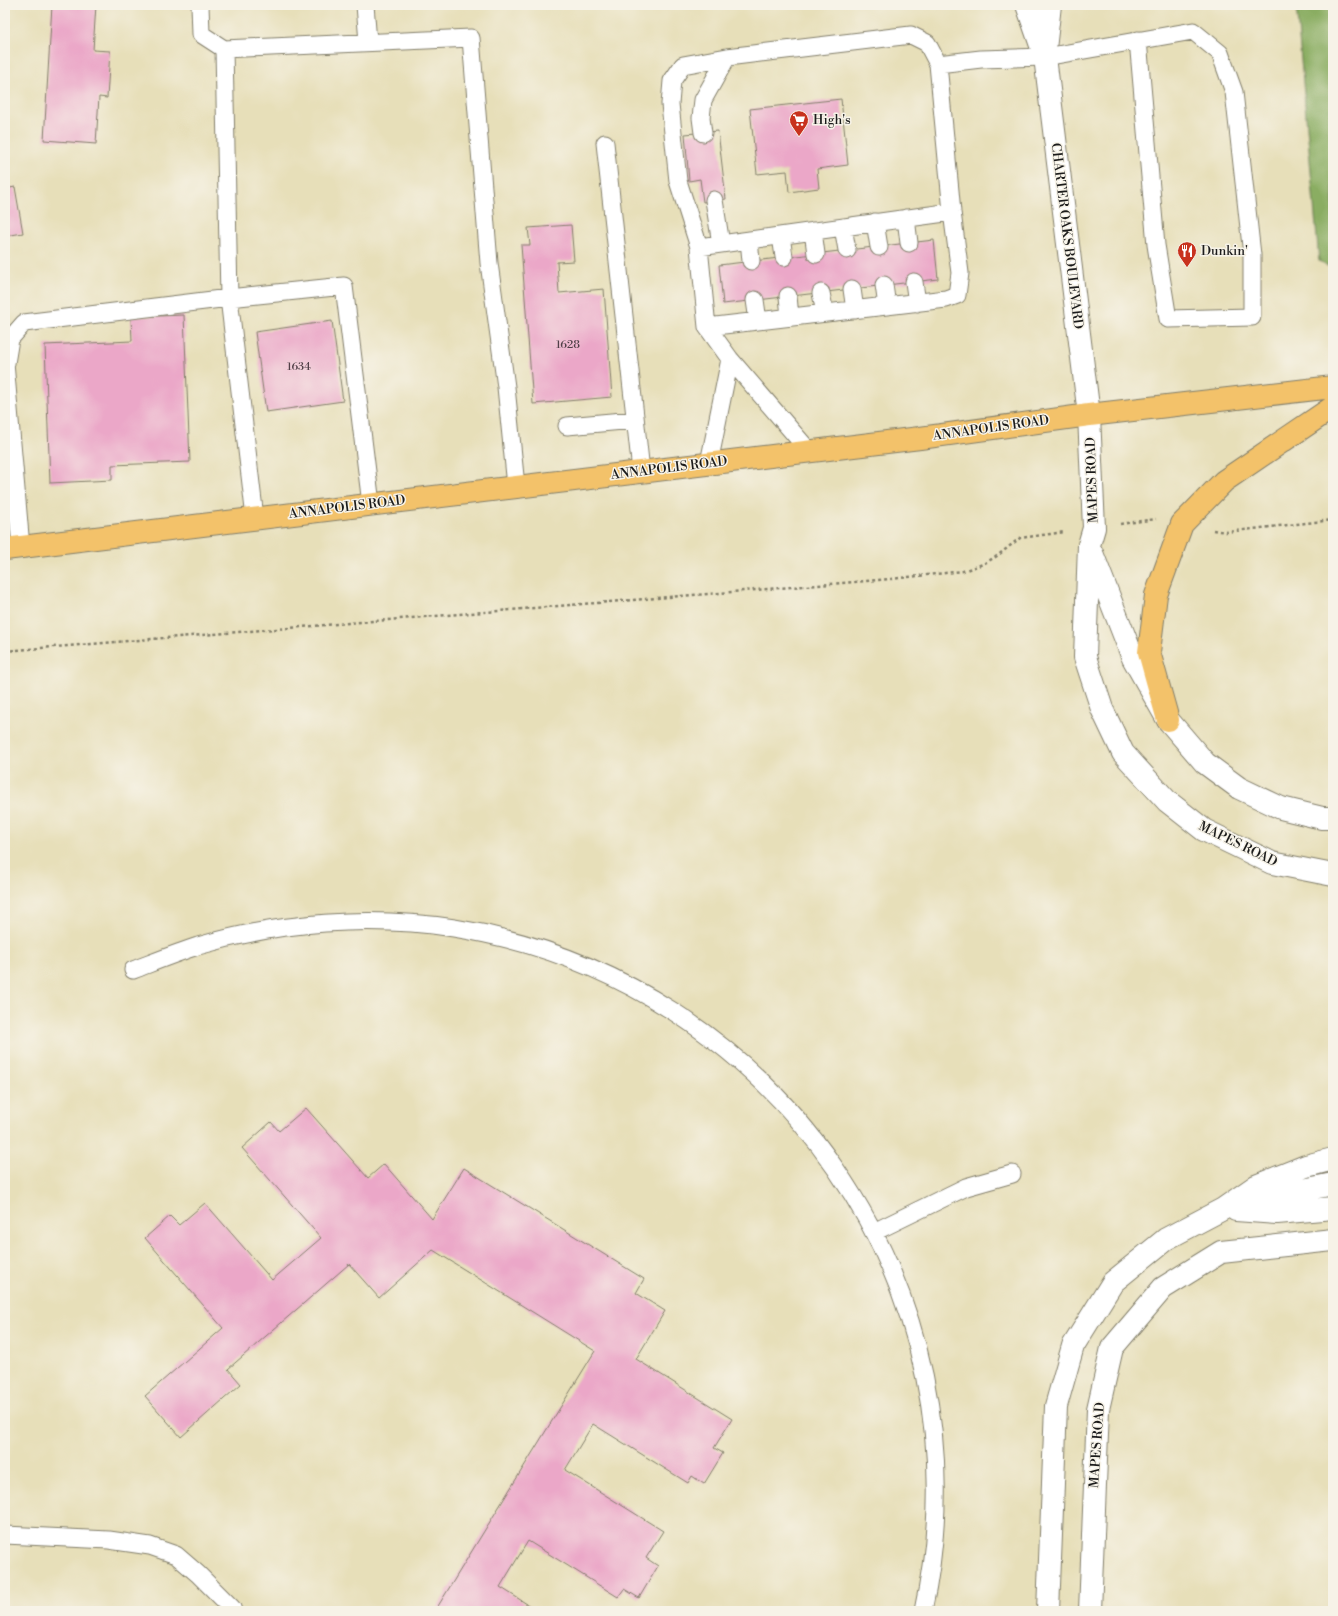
<svg xmlns="http://www.w3.org/2000/svg" width="1338" height="1616" font-family="'Libre Bodoni',serif">
<style>
.forest{fill:#8aad62;stroke:#53643f}
.building{fill:#eba7c8}
.lines{fill:none;stroke-linecap:round;stroke-linejoin:round}
.service-casing{stroke:#827e6a;stroke-width:19}
.tertiary-casing{stroke:#827e6a;stroke-width:24}
.primary-casing{stroke:#827e6a;stroke-width:24}
.path{stroke:#827e6a;stroke-width:2.5;stroke-dasharray:3 3;stroke-linecap:butt}
.service{stroke:#fff;stroke-width:17}
.tertiary{stroke:#fff;stroke-width:22}
.primary{stroke:#f3c26a;stroke-width:22}
.labels{text-anchor:middle;dominant-baseline:central;stroke-width:3;stroke-linejoin:round;paint-order:stroke}
.number-label{font-size:11px;fill:#503f47}
.poi-label{font-size:13px;fill:#1c1c1c;stroke:#f7f3e8;text-anchor:start}
.street-label{font-size:13px;fill:#1c1c1c;stroke:#f7f3e8}
</style>
<rect width="100%" height="100%" fill="#f7f3e8"/>
<filter id="ink" filterUnits="userSpaceOnUse"><feTurbulence type="fractalNoise" baseFrequency=".025" numOctaves="2"/><feDisplacementMap in="SourceGraphic" scale="8" xChannelSelector="R" yChannelSelector="G"/><feConvolveMatrix kernelMatrix="1 2 1 2 8 2 1 2 1" color-interpolation-filters="sRGB"/></filter>
<filter id="wash" filterUnits="userSpaceOnUse"><feTurbulence type="fractalNoise" baseFrequency=".012" numOctaves="4" result="noise"/><feDisplacementMap in="SourceGraphic" scale="16" xChannelSelector="R" yChannelSelector="G"/><feGaussianBlur stdDeviation="0.9" result="paint"/><feColorMatrix in="noise" values="0 0 0 0 0 0 0 0 0 0 0 0 0 0 0 0 0 1.4 0 .05"/><feComposite in="paint" operator="in"/></filter>
<g filter="url(#wash)">
<rect width="100%" height="100%" fill="#e7dfb9"/>
<path class="forest" d="M1296,5h37v264l-14,-8z"/>
<g id="blocks">
<path class="building" d="M52,5h44l-3,45 17,1 -3,47 -8,-1 -3,47 -52,-4z
M841,99l7,66 -31,4 2,19 -30,4 -2,-21 -30,3 -7,-65z
M718,131l8,68 -23,3 -3,-23 -11,2 -4,-47z
M15,187l8,46 -18,3v-47z
M571,225l3,36 -17,1 2,31 45,-4 8,108 -79,7 -12,-159h9l-2,-17z
M934,240l4,39 -215,25 -4,-39z
M184,315l6,147 -78,3v15l-62,3 -5,-138 87,-4 -1,-24z
M332,321l11,80 -77,11 -11,-80z
M306,1108l62,70 16,-14 48,55 32,-51 180,111 -8,14 29,18 -29,48 96,60 -18,29 9,5 -19,31 -12,-8 -4,7 -95,-59 -28,46 98,61 -17,27 12,8 -19,32 -15,-9 -6,8 -90,-56 -28,46 38,24h-103l160,-260 -162,-101 -54,48 -30,-34 -121,105 13,15 -60,53 -36,-41 78,-68 -78,-90 25,-22 9,9 26,-22 67,77 49,-42 -79,-90 29,-26 8,9z"/>
</g>
</g>
<g filter="url(#ink)">
<use href="#blocks" fill-opacity="0" stroke="#827e6a" stroke-width="1"/>
<g class="lines">
<defs>
<path id="service" d="M200,5l1,29 23,15
M365,5l3,37
M703,133l-2,-15 2,-18 24,-43
M605,143l36,328
M714,200l7,44
M906,218l3,25
M875,222l4,25
M843,227l4,23
M813,231l3,23
M781,236l3,21
M749,240l2,21
M699,247l253,-35
M914,282l3,21
M884,285l3,21
M852,289l3,21
M821,293l4,20
M788,296l2,21
M755,300l3,21
M707,327l239,-28 11,-4 3,-22 -8,-61 -14,-148
M5,363l16,184
M6,363l4,-24 14,-16 205,-25 115,-12 27,218
M567,426l67,-6
M809,451l-79,-92 -23,-32 -8,-80 -21,-66 -8,-77 2,-23 11,-16 44,-8 184,-22 16,8 11,21 43,-5 64,-2 148,-26 27,22 14,39 18,163v62l-84,2 -12,-74 -18,-205
M709,463l21,-104
M255,518l-26,-220 -5,-249 247,-11 18,225 17,124 10,99
M133,970c21,-8 43,-17 65,-24 82,-24 171,-31 256,-18 322,51 539,363 469,683
M874,1232l92,-45 46,-13
M5,1535l104,5 41,6 26,9 22,19 34,34 1,3"/>
<path id="tertiary" d="M1027,5l18,52 44,358 5,113 -5,17 -4,112 17,52 21,44 44,48 37,29 68,33 61,12
M1045,49l5,-44
M1092,553l41,105 35,62 37,43 34,25 42,20 41,10h11
M1247,1202l16,-4 70,-14
M1236,1210l41,3 56,-5
M1048,1611l8,-205 17,-60 40,-64 53,-43 57,-30 33,-23 50,-20 27,-7
M1090,1611l8,-202 14,-61 51,-60 58,-36 112,-12"/>
<path id="primary" d="M5,549l915,-111 169,-23 244,-28
M1168,720l-19,-68 7,-57 26,-71 42,-43 109,-74"/>
</defs>
<use href="#service" class="service-casing"/>
<use href="#tertiary" class="tertiary-casing"/>
<use href="#primary" class="primary-casing"/>
<path class="path" d="M1120,524l36,-5
M1213,530l13,2 107,-12
M5,651l886,-72 72,-8 20,-7 14,-8 23,-18 45,-6"/>
<use href="#service" class="service"/>
<use href="#tertiary" class="tertiary"/>
<use href="#primary" class="primary"/>
</g>
</g>
<defs>
<symbol id="supermarket-pin" viewBox="-11 -11 22 30"><path d="M0 17L-7.5 6A9.5 9.5 0 1 1 7.5 6Z" fill="#c8321e" stroke="#f7f3e8"/><path d="M-6-5.5h2.5l.6 2H6L4.5 2H-2.5L-4.4-4H-6ZM-1.5 3.2a1.3 1.3 0 1 0 .1 0ZM3 3.2a1.3 1.3 0 1 0 .1 0Z" fill="#fff"/></symbol>
<symbol id="restaurant-pin" viewBox="-11 -11 22 30"><path d="M0 17L-7.5 6A9.5 9.5 0 1 1 7.5 6Z" fill="#c8321e" stroke="#f7f3e8"/><path d="M-5-6h1v4h1v-4h1v4h1v-4h1v5L-1.5 .5V6h-2V.5L-5-1ZM5-6V6H3V1.5H1.5Q1.5-4 5-6Z" fill="#fff"/></symbol>
</defs>
<g fill-rule="evenodd">
<use href="#supermarket-pin" x="788" y="109" width="22" height="30"/>
<use href="#restaurant-pin" x="1176" y="240" width="22" height="30"/>
</g>
<g class="labels">
<g class="number-label">
<text x="568" y="345">1628</text>
<text x="299" y="367">1634</text>
</g>
<g class="poi-label">
<text x="813" y="120">High's</text>
<text x="1201" y="251">Dunkin'</text>
</g>
<g class="street-label">
<text transform="translate(1067 236) rotate(83)">CHARTER OAKS BOULEVARD</text>
<text transform="translate(991 428) rotate(-8)">ANNAPOLIS ROAD</text>
<text transform="translate(669 468) rotate(-7)">ANNAPOLIS ROAD</text>
<text transform="translate(1092 480) rotate(-92)">MAPES ROAD</text>
<text transform="translate(347 507) rotate(-7)">ANNAPOLIS ROAD</text>
<text transform="translate(1238 844) rotate(26)">MAPES ROAD</text>
<text transform="translate(1097 1445) rotate(-86)">MAPES ROAD</text>
</g>
</g>
<rect width="1338" height="1616" fill="none" stroke="#f7f3e8" stroke-width="20"/>
</svg>
